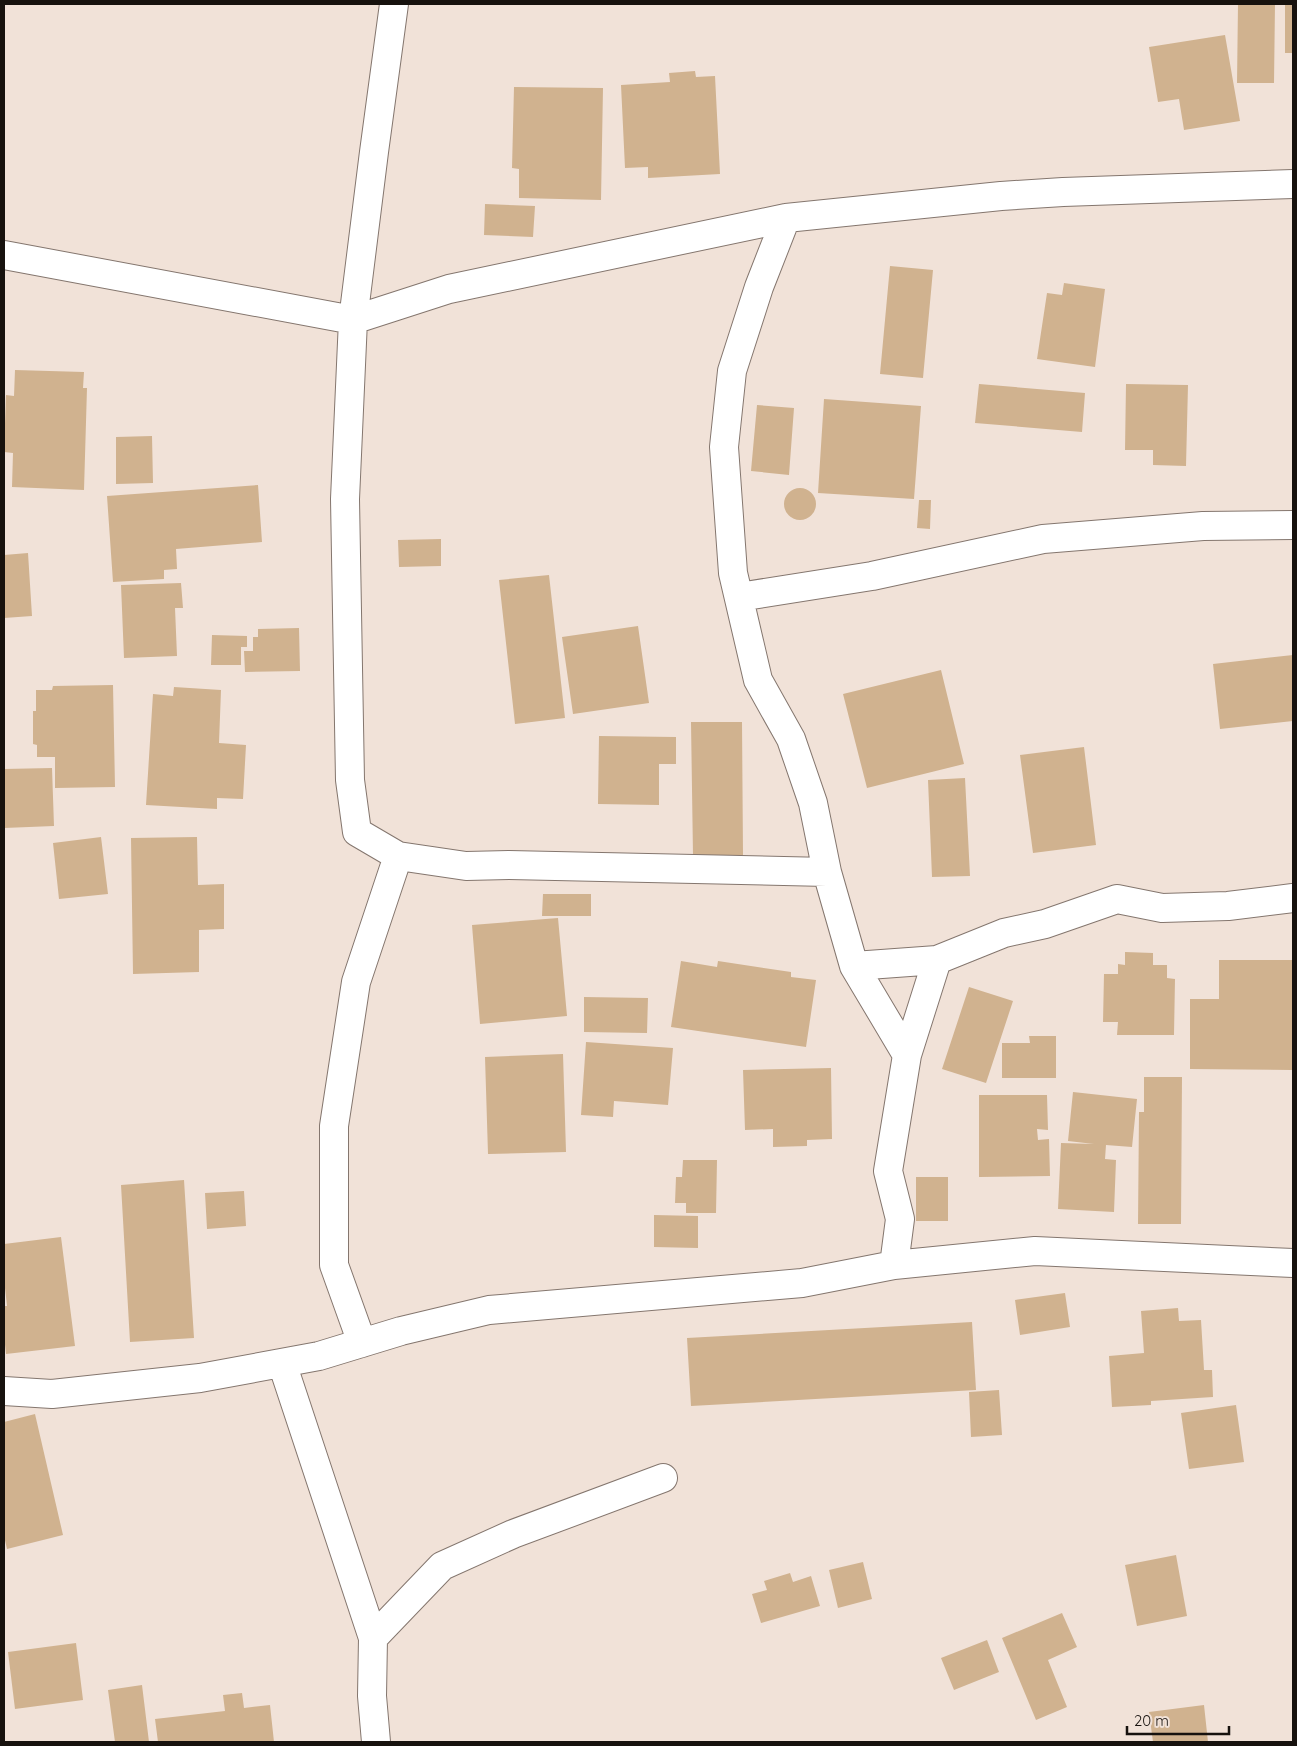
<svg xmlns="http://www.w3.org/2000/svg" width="1297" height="1746" font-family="Quicksand,sans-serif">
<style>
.building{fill:#d0b28f}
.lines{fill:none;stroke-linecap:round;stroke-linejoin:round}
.street-casing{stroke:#84766e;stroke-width:30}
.street{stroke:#fff;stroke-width:28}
</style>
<rect width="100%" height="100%" fill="#f1e2d8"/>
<path class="building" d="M1238,4h37l-1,79h-37z
M1285,4h8v49h-8z
M1225,35l15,86 -56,9 -5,-31 -21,3 -9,-55z
M695,71l1,6 19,-1 5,98 -72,4v-11l-23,1 -4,-83 49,-3 -1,-9z
M514,87l89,1 -2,112 -82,-2v-29l-7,-1z
M485,204l50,2 -2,31 -49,-2z
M890,266l43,4 -10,108 -43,-4z
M1064,283l41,6 -10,78 -58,-8 10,-66 15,2z
M15,370l69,2 -1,16h4l-3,102 -72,-3 1,-34 -9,-1 2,-57 8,1z
M979,384l106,9 -3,39 -107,-9z
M1126,384l62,1 -2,81 -33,-1v-15h-28z
M824,399l97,7 -7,93 -96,-6z
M757,405l37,3 -5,67 -38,-4z
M152,436l1,47 -37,1v-47z
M258,485l4,57 -86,7 1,20 -13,1v9l-51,3 -6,-86z
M784 504a16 16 0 1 1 32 0a16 16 0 1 1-32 0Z
M919,500h12l-1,29 -13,-1z
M441,539v27l-42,1 -1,-27z
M28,553l4,63 -28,2v-63z
M549,575l16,143 -50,6 -16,-144z
M181,583l2,25h-8l2,48 -53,2 -3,-73z
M638,626l11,77 -76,11 -11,-77z
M299,628l1,43 -55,1 -1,-21h9v-14h5v-8z
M212,635l35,1v11h-6v18h-30z
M1293,655v66l-73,8 -7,-65z
M941,670l23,94 -97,24 -24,-94z
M113,685l2,102 -60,1v-31h-18v-12l-4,-1v-33h3v-21h16l1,-4z
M174,687l47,3 -2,53 27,2 -3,54 -26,-1v11l-71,-4 7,-111 20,2z
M691,722h51l1,133h-50z
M599,736l77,1v27h-17v41l-61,-1z
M1084,747l12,98 -63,8 -13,-98z
M52,768l2,58 -50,2v-59z
M965,778l5,98 -38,1 -4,-97z
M101,837l7,57 -49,5 -6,-56z
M197,837l1,48 26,-1v45l-25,1v42l-66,2 -2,-136z
M543,894h48v22h-49z
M558,918l9,98 -87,8 -8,-99z
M1125,952l28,1v12h14v13l8,1 -1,56h-57l1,-13h-15l1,-48h14v-10l7,1z
M1219,960h74l-1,110 -102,-1v-70h29z
M681,961l36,6 1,-6 73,11v5l25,3 -10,67 -135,-20z
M969,987l44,14 -27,82 -44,-14z
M584,997l64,1 -1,35 -63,-1z
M1029,1036h27v42h-54v-35h28z
M586,1042l87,6 -5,57 -54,-4 -1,16 -32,-2z
M563,1054l3,98 -78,2 -3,-97z
M831,1068l1,71 -25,1v6l-34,1v-18l-28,1 -2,-60z
M1144,1077h38l-1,147h-43l1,-112h5z
M1073,1092l64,7 -5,48 -26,-2 -1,14 11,1 -2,52 -56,-3 3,-66 33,1 -26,-3z
M979,1095h68l1,35 -11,-1 1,11 11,-1 1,37 -71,1z
M683,1160h34l-1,53h-30v-10h-11l1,-26h6z
M916,1177h32v44h-32z
M184,1180l10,158 -64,4 -9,-157z
M244,1191l2,35 -39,3 -2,-36z
M654,1215l44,1v32l-44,-1z
M61,1237l14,109 -69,8 -2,-19v-29h3l-3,-27v-35z
M1065,1293l5,34 -50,8 -5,-35z
M1178,1308l1,13 22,-1 3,50h8l1,27 -62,4v4l-39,2 -3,-51 35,-3 -3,-42z
M972,1322l4,68 -285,16 -4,-68z
M999,1390l3,45 -31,2 -2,-45z
M1236,1405l8,57 -55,7 -8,-56z
M35,1414l28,121 -56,14 -3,-13v-114z
M1176,1555l11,61 -50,10 -12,-61z
M863,1562l9,37 -34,9 -9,-38z
M790,1573l3,9 18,-6 9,30 -59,17 -9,-29 15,-4 -3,-9z
M1062,1613l15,34 -29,13 19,47 -31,13 -34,-82z
M987,1640l12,32 -45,18 -13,-32z
M76,1643l7,57 -68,9 -7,-57z
M142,1685l7,57h-34l-7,-52z
M242,1693l2,15 26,-3 4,37h-116l-3,-23 70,-8 -2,-16z
M1204,1705l4,37h-55l-4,-30z"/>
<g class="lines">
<defs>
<path id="street" d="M394,4l-20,148 -21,168 -8,179 5,281 7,52 41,24
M4,255l349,65 96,-31 337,-71
M739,597l133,-21 171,-37 160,-13 90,-1
M937,960l-83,6 -27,-94 -14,-69 -22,-64 -33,-59 -25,-107 -9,-126 8,-76 27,-84 27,-69 215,-22 62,-4 230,-8
M854,966l53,89
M894,1265l6,-46 -12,-48 19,-116 30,-95 67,-27 41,-9 72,-25 45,9 66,-2 65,-8
M362,1343l-28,-78v-139l22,-144 42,-126 68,10 43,-1 318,7
M282,1363l91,275
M4,1391l48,3 148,-16 119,-22 82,-25 88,-21 313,-27 92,-18 141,-14 258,12
M376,1742l-4,-46 1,-58 69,-72 71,-32 150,-56"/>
</defs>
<use href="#street" class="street-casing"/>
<use href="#street" class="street"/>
</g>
<rect width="1297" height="1746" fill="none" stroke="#17120e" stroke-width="10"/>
<path d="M1127 1726v8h102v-8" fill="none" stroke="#17120e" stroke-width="2.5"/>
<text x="1134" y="1726" font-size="15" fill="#17120e" stroke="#f1e2d8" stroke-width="4" paint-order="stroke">20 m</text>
</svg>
